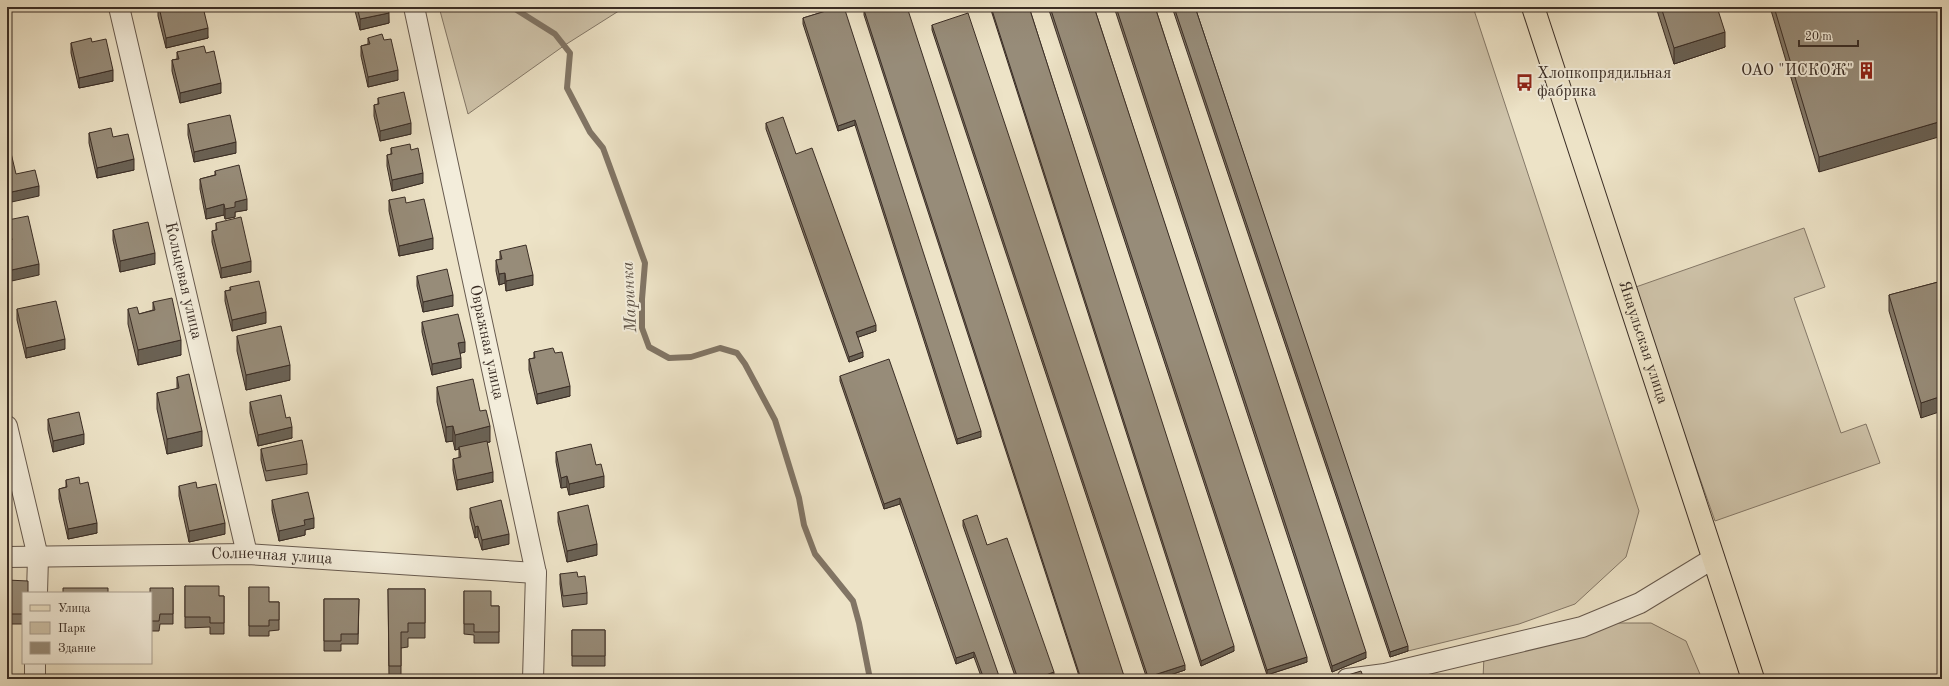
<svg xmlns="http://www.w3.org/2000/svg" width="1949" height="686" font-family="'Old Standard TT',serif">
<style>
.green{fill:#cfc4ab;stroke:#847868}
.lines{fill:none;stroke-linecap:round;stroke-linejoin:round}
.stream{stroke:#817565;stroke-width:6}
.minor-casing{stroke:#675a4e;stroke-width:22}
.primary-casing{stroke:#3a2d25;stroke-width:24}
.minor{stroke:#f3eddb;stroke-width:20}
.primary{stroke:#ede3c7;stroke-width:22}
.wall{fill:#827868;stroke:#3a2d25}
.shaded-wall{fill:#6a6255;stroke:#3a2d25}
.building{fill:#978c79;stroke:#3a2d25}
.labels{text-anchor:middle;dominant-baseline:central;stroke-width:4;stroke-linejoin:round;paint-order:stroke}
.poi-label{font-size:16px;fill:#3a2d25;stroke:#f3eddb;text-anchor:end}
.street-label{font-size:16px;fill:#3a2d25;stroke:#f3eddb}
.water-label{font-size:17px;font-style:italic;fill:#5d5145;stroke:#f3eddb}
</style>
<rect width="100%" height="100%" fill="#ede3c7"/>
<filter id="stains"><feTurbulence type="fractalNoise" baseFrequency=".005" numOctaves="4"/><feColorMatrix values="0 0 0 0 .2 0 0 0 0 .09 0 0 0 0 .02 0 0 0 .5 -.17"/></filter>
<radialGradient id="worn" r=".72"><stop offset=".6" stop-color="#630" stop-opacity="0"/><stop offset="1" stop-color="#630" stop-opacity=".3"/></radialGradient>
<path class="green" d="M439,7h186l-60,38 -97,69z
M1193,7h280l166,504 -13,46 -51,47 -56,20 -111,27z
M1804,228l21,59 -31,11 47,135 25,-9 14,39 -165,58 -82,-233z
M1609,623h42l35,18 16,38h-219l1,-23z"/>
<g class="lines">
<path class="stream" d="M512,7l43,27 15,19 -3,35 23,44 13,16 42,115 -3,36v29l7,19 20,11 22,-1 29,-9 17,5 8,11 30,56 24,78 5,27 11,29 38,47 6,22 11,56"/>
<defs>
<g id="minor">
<path id="s1" d="M119,7l128,547"/>
<path id="s2" d="M414,7l122,566 -3,106"/>
<path d="M7,426l31,131 -1,36"/>
<path id="s3" d="M7,557l240,-3 289,19"/>
<path d="M35,679v-16"/>
<path d="M1347,679l38,-5 197,-47 58,-24 74,-45"/>
</g>
<g id="primary">
<path id="s4" d="M1533,7l220,672"/>
</g>
</defs>
<use href="#minor" class="minor-casing"/>
<use href="#primary" class="primary-casing"/>
<use href="#minor" class="minor"/>
<use href="#primary" class="primary"/>
</g>
<path class="wall" d="M158,7h45l5,31 -42,10 -8,-32z
M354,7h34l1,16 -29,7z
M839,7l142,430 -24,7 -102,-319 -17,6 -35,-107v-6z
M990,7h39l205,644 -33,15z
M1048,7h46l213,655 -40,13z
M1114,7h41l211,651 -34,14z
M1172,7h23l213,644 -18,6z
M1656,7h61l8,40 -51,17z
M1770,7h172l-123,165z
M864,10l261,669h-45l-216,-664z
M932,25l253,645 -27,9h-11l-215,-649z
M368,38l30,42 -30,7 -7,-31v-10l7,-2z
M92,42l21,39 -34,7 -8,-35v-10z
M177,52l29,1 15,40 -41,10 -8,-32v-11l5,-1z
M378,98l33,36 -31,7 -6,-25v-11l4,-1z
M766,123l30,31 80,177 -18,6 5,20 -14,5 -83,-233z
M188,124l48,29 -42,9 -6,-27z
M89,133l24,4 21,33 -37,8 -8,-35z
M391,148l20,2 12,33 -31,8 -5,-25v-11l4,-1z
M215,171l32,39 -12,2v5l-10,2 -1,-4 -18,4 -6,-30v-10l15,-4z
M389,200l17,3 27,46 -34,7 -10,-45z
M8,220l31,55 -29,-34 -2,-10z
M216,223l35,49 -30,6 -9,-36v-11l4,-1z
M113,230l42,34 -35,8 -7,-32z
M500,251l33,34 -27,6 -1,-8 -6,2 -3,-14v-11h4z
M417,276l36,30 -30,6 -6,-26z
M1942,281l-21,137 -32,-107v-16z
M230,287l36,36 -34,8 -7,-30v-10l5,-1z
M153,302l28,53 -43,10 -10,-41v-15l11,5 14,-4z
M17,309l48,40 -39,9 -9,-38z
M422,322l43,30 -5,1 1,15 -29,7 -10,-43z
M237,336l53,44 -44,10 -9,-39z
M534,352l21,1 15,43 -33,8 -8,-34v-11l5,-1z
M840,376l160,303h-18l-8,-22 -18,7 -56,-160 -16,5 -44,-128z
M177,377l25,69 -35,8 -10,-45v-16l20,-4z
M437,387l43,24 10,31h-3l6,40 -36,8 -4,-20v-11l6,-1v-9l-4,1 -2,-9 -7,1 -9,-40z
M250,402l36,16 6,20 -34,8 -8,-33z
M48,419l36,25 -31,8 -5,-22z
M261,449l46,15v10l-41,7 -5,-21z
M556,452l40,13 8,22 -35,8 -2,-8 -6,1 -5,-26z
M66,480l14,4 17,49 -29,6 -9,-40v-10l7,-2z
M179,486l46,48 -36,8 -10,-46z
M272,500l42,28 -9,2v5l-26,6 -7,-31z
M470,508l39,36 -27,6 -4,-13 -3,1 -5,-20z
M558,512l39,43 -30,7 -9,-40z
M963,520l24,25 67,132 -4,2h-34l-53,-153z
M560,574l18,3 9,16v11l-24,3 -3,-23z
M7,580l16,13v31h-16z
M185,586l34,10h5v38h-14v-7l-25,1z
M249,587l20,15h10v28l-10,1v5h-20z
M173,588v36h-13l-1,7h-8v-38z
M388,589h37v49h-17v9l-7,1v31h-12z
M464,591l27,15h8v37h-25v-8l-10,-1z
M324,599h35l-1,45h-17v7h-17z
M572,630h33v36h-33z"/>
<path class="shaded-wall" d="M761,7h12l-12,3z
M389,13v10l-29,7v-11z
M208,28v10l-42,10v-10z
M1725,32v15l-51,17v-16z
M113,70v11l-34,7v-10z
M398,70v10l-30,7v-10z
M221,83v10l-41,10v-10z
M855,120v5l-17,6v-5z
M1942,121v15l-123,36v-15z
M411,123v11l-31,7v-10z
M236,142v11l-42,9v-10z
M134,159v11l-37,8v-10z
M423,173v10l-31,8v-11z
M39,186v10l-32,7v-10z
M247,199v11l-12,2v5l-10,2v-10l10,-7z
M224,204v11l-18,4v-10z
M433,238v11l-34,7v-10z
M155,253v11l-35,8v-11z
M251,261v11l-30,6v-10z
M39,264v11l-32,7v-11z
M505,273v10l-6,2v-11z
M533,275v10l-27,6v-10z
M453,295v11l-30,6v-10z
M266,312v11l-34,8v-11z
M876,325v6l-20,7v-6z
M65,339v10l-39,9v-10z
M181,340v15l-43,10v-15z
M465,342v10l-7,2v-11z
M863,352v5l-14,5v-5z
M461,358v10l-29,7v-11z
M290,365v15l-44,10v-15z
M570,386v10l-33,8v-10z
M1942,396v15l-21,7v-15z
M453,426v15l-7,1v-15z
M490,426v16l-31,7v-2v2l-4,1v-15z
M292,427v11l-34,8v-11z
M202,431v15l-35,8v-15z
M981,431v6l-24,7v-5z
M84,434v10l-31,8v-11z
M493,472v10l-36,8v-10z
M567,476v11l-6,1v-10z
M604,476v11l-35,8v-11z
M900,498v6l-16,5v-5z
M314,518v10l-9,2v5l-26,6v-10l25,-11z
M97,523v10l-29,6v-10z
M225,523v11l-36,8v-11z
M478,526v11l-3,1v-11z
M509,534v10l-27,6v-10z
M597,544v11l-30,7v-11z
M1234,646v5l-33,15v-5z
M1408,646v5l-18,6v-5z
M974,652v5l-18,7v-6z
M1366,652v6l-34,14v-6z
M1307,657v5l-40,13v-5z
M1185,665v5l-27,9h-10v-2z
M1054,672v5l-4,2h-15z"/>
<path class="building" d="M159,7h44l5,21 -42,10z
M357,7h31l1,6 -29,6z
M839,7h5l137,424 -24,8 -102,-319 -17,6 -35,-108z
M874,7h33l218,672h-44l-217,-669z
M991,7h38l205,639 -33,15z
M1050,7h44l213,650 -40,13z
M1116,7h39l211,645 -34,14z
M1174,7h21l213,639 -18,6z
M1661,7h56l8,25 -51,16z
M1774,7h168v114l-123,36z
M968,13l217,652 -37,12 -216,-652z
M382,34l2,6 7,-1 7,31 -30,7 -7,-31 9,-2 -2,-6z
M91,38l1,4 14,-3 7,31 -34,8 -8,-35z
M204,46l2,7 8,-2 7,32 -41,10 -8,-33 7,-1 -2,-7z
M404,92l7,31 -31,8 -6,-26 5,-1 -1,-6z
M230,115l6,27 -42,10 -6,-28z
M783,117l13,37 16,-6 64,177 -20,7 7,20 -14,5 -83,-234z
M111,128l2,9 15,-3 6,25 -37,9 -8,-35z
M410,144l1,6 7,-2 5,25 -31,7 -5,-25 5,-1 -1,-6z
M11,153l5,21 19,-4 4,16 -32,7v-39z
M239,165l8,34 -12,3v5l-10,2 -1,-5 -18,5 -6,-30 16,-4 -1,-4z
M405,197l1,6 18,-4 9,39 -34,8 -10,-46z
M28,216l11,48 -32,7v-30l5,-1 -4,-20z
M241,217l10,44 -30,7 -9,-37 5,-1 -1,-7z
M148,222l7,31 -35,8 -7,-31z
M526,245l7,30 -27,6 -1,-8 -6,1 -3,-14 6,-1 -2,-8z
M447,269l6,26 -30,7 -6,-26z
M259,281l7,31 -34,8 -7,-29 6,-1 -1,-3z
M1942,281v115l-21,7 -32,-108z
M172,298l9,42 -43,10 -10,-41 9,-2 2,7 16,-4 -2,-8z
M56,301l9,38 -39,9 -9,-39z
M458,314l7,28 -7,1 3,15 -29,6 -10,-42z
M281,326l9,39 -44,10 -9,-39z
M553,348l2,5 7,-1 8,34 -33,8 -8,-35 6,-1 -1,-6z
M889,359l111,320h-16l-10,-27 -18,6 -56,-160 -16,6 -44,-128z
M189,374l13,57 -35,8 -10,-46 22,-5 -2,-11z
M473,379l7,32 6,-1 4,16 -35,9 -2,-9 -7,1 -9,-40z
M281,395l5,23 4,-1 2,10 -34,8 -8,-33z
M79,412l5,22 -31,7 -5,-22z
M302,440l5,24 -41,7 -5,-22z
M487,441l6,31 -36,8 -4,-21 8,-2 -2,-10z
M591,444l5,21 5,-1 3,12 -35,8 -2,-8 -6,2 -5,-26z
M79,477l1,7 8,-2 9,41 -29,6 -9,-40 8,-2 -1,-7z
M196,482l1,6 19,-4 9,39 -36,8 -10,-45z
M308,492l6,26 -10,2 1,5 -26,6 -7,-31z
M501,500l8,34 -27,6 -4,-14 -3,1 -5,-19z
M588,505l9,39 -30,7 -9,-39z
M977,515l10,30 20,-7 47,134 -19,7h-17l-55,-159z
M577,572l1,5 7,-1 2,17 -24,3 -3,-22z
M7,580l21,1v12h-5v21h-16z
M185,586h34v10h5v27h-14v-6h-25z
M249,587h20v15h10v18h-10v6h-20z
M63,588h45v5h-45z
M150,588h23v26h-13l-1,7h-8v-28h-1z
M388,589h37v34h-17v9h-7v34h-12z
M464,591h27v15h8v26h-25v-8h-10z
M324,599h35l-1,35h-17v7h-17z
M572,630h33v26h-33z
M1361,671l3,8h-29z"/>
<defs>
<symbol id="building-bare" viewBox="-9 -9 18 18"><path d="M-4-6H4V6H1V3H-1V6H-4ZM-2.5-4.3h1.7v1.8h-1.7ZM.8-4.3h1.7v1.8H.8ZM-2.5-1h1.7V.8h-1.7ZM.8-1h1.7V.8H.8Z" fill="#8f2418" stroke="#f3eddb" stroke-width="2.5" paint-order="stroke"/></symbol>
<symbol id="bus-bare" viewBox="-9 -9 18 18"><path d="M-5-6H5V4H4V6H2V4H-2V6H-4V4H-5ZM-3.5-4V0h7V-4ZM-3.5 1.2v1.5H-2V1.2ZM2 1.2v1.5H3.5V1.2Z" fill="#8f2418" stroke="#f3eddb" stroke-width="2.5" paint-order="stroke"/></symbol>
</defs>
<g fill-rule="evenodd">
<use href="#building-bare" x="1854" y="58" width="25" height="25"/>
<use href="#bus-bare" x="1512" y="70" width="25" height="25"/>
</g>
<g class="labels">
<g class="poi-label">
<text x="1853" y="71">ОАО "ИСКОЖ"</text>
<text x="1537" y="74" text-anchor="start">Хлопкопрядильная<tspan x="1537" dy="18">фабрика</tspan></text>
</g>
<g class="street-label">
<text stroke="none"><textPath href="#s1" startOffset="281">Кольцевая улица</textPath></text>
<text stroke="none"><textPath href="#s2" startOffset="343">Овражная улица</textPath></text>
<text stroke="none"><textPath href="#s4" startOffset="353">Янаульская улица</textPath></text>
<text stroke="none"><textPath href="#s3" startOffset="265">Солнечная улица</textPath></text>
</g>
<g class="water-label">
<text transform="translate(630 297) rotate(-93)">Маринка</text>
</g>
</g>
<rect width="1949" height="686" fill="none" stroke="#ede3c7" stroke-width="24"/>
<rect x="8" y="8" width="1933" height="670" fill="none" stroke="#3a2d25" stroke-width="2"/>
<rect x="12" y="12" width="1925" height="662" fill="none" stroke="#3a2d25"/>
<rect x="22" y="592" width="130" height="72" fill="#f3eddb" stroke="#a9a092"/>
<rect x="30" y="605" width="20" height="6" fill="#ede3c7" stroke="#a9a092"/>
<text x="58" y="612" font-size="12" fill="#3a2d25">Улица</text>
<rect x="30" y="622" width="20" height="12" fill="#cfc4ab" stroke="#a9a092"/>
<text x="58" y="632" font-size="12" fill="#3a2d25">Парк</text>
<rect x="30" y="642" width="20" height="12" fill="#978c79" stroke="#a9a092"/>
<text x="58" y="652" font-size="12" fill="#3a2d25">Здание</text>
<path d="M1799 40v6h59v-6" fill="none" stroke="#3a2d25" stroke-width="2"/>
<text x="1805" y="40" font-size="12" fill="#3a2d25" stroke="#f3eddb" stroke-width="3" paint-order="stroke">20 m</text>
<rect width="100%" height="100%" filter="url(#stains)"/>
<rect width="100%" height="100%" fill="url(#worn)"/>
</svg>
